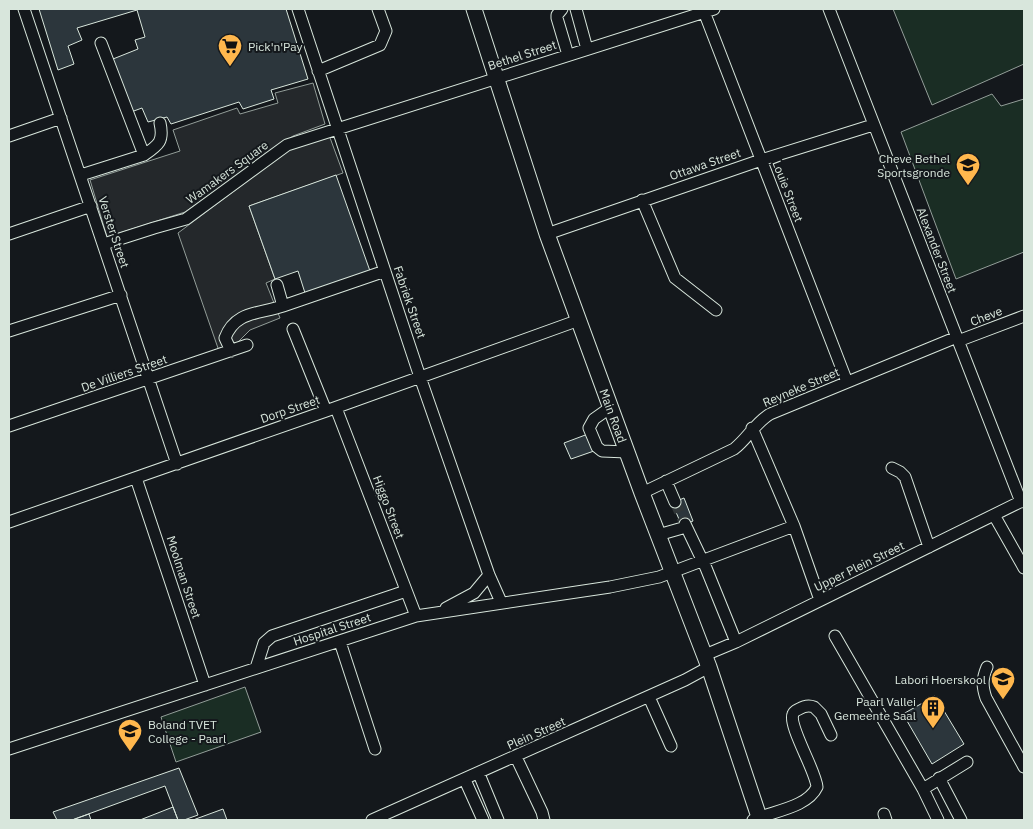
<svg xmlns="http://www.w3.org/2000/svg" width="1033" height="829" font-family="'IBM Plex Sans',sans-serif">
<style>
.green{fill:#1a2d24;stroke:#939e99}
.parking{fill:#24282b;stroke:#939e99}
.building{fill:#2c363c;stroke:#d8e6dc}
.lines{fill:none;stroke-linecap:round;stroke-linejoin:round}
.minor-tunnel{stroke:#313739;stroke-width:11;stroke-dasharray:11 5.5;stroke-linecap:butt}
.minor-casing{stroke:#d8e6dc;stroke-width:13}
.major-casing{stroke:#d8e6dc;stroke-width:17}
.minor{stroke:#14181c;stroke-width:11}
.major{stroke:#14181c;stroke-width:15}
.labels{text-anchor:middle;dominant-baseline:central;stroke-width:4;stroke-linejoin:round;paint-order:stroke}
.poi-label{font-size:12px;fill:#d8e6dc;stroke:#14181c;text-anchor:end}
.street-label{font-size:12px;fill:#d8e6dc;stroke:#14181c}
</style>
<rect width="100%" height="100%" fill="#14181c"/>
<path class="green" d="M893,9h131v55l-92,41z
M992,94l9,12 23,-7v153l-68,27 -55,-147z
M245,687l16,45 -85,30 -15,-45z"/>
<path class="parking" d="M313,83l12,41 -32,12 -108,76 -78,25 -17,-57 90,-29 -7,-21 64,-22 3,6 38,-11 -3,-10z
M329,135l14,38 -94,33 26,73 -9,4 14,35 -30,12 -15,15 -16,6 -41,-118 112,-84z"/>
<path class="building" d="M39,9h247l22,70 -37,11 3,9 -31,10 -4,-7 -68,22 -4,-7 -19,5 -6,-14 -11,4 -18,-53 25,-10 -3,-9 10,-3 -8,-27 -60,18 5,12 -14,6 6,18 -16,6z
M336,175l34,96 -65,22 -7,-22 -23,8 -26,-73z
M588,434l6,17 -23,8 -7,-16z
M684,498l9,23 -11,5 -10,-23z
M935,696l29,48 -32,20 -29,-50z
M179,768l19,47 -14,5h-6l-13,-34 -93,34h-15l-4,-8z
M173,807l5,13h-38z
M223,809l4,11h-34z
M89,814l2,6h-19z"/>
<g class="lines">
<path class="minor-tunnel" d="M675,502l10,22"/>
<defs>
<path id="minor" d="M24,9l153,455
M298,9l122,368 69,198 12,27
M562,9l-5,6v3l11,37
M576,9l11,40
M703,9l144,373
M829,9l192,493
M101,43l43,112
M318,71l62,-26 6,-14 -8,-22
M9,136l52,-18
M81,175l63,-20c15,-10 20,-14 16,-32
M642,200l33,78 41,32
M9,234l82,-28
M547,234l214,-74 112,-35
M104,244l50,-16 32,-9 101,-74 427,-136
M277,285l6,21 102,-35
M293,329l33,82
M9,331l112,-36
M958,341l66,-25
M231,351l-6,-13c10,-27 34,-24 58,-32
M611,407l-17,12 -5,9 8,19 5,4 25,1
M336,408l80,208
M9,426l238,-81
M752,428l42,98
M892,468l8,4 5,5 24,70
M136,478l69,207
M666,481l9,21
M642,493l92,-44c14,-11 21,-26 36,-35l187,-77
M994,515l30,53
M9,522l317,-111 253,-91
M685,524l21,44 30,74
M658,535l28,-8
M446,608l28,-15 15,-18
M835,636l88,153 15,31
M340,642l35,107
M705,655l31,-13 288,-142
M987,667c-5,12 -5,19 -1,31l38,69
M256,668l8,-25 8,-7 134,-45
M649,697l22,49
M9,749l407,-133 194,-29 49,-10 135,-51 26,74
M516,757l26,55 2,8
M479,774l19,46
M939,778l22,42
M465,780l18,40
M923,789l44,-27
M884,814l2,6
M372,820l313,-140 24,-13
M753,820c19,-9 54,-12 64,-33 -1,-16 -29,-61 -24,-73 1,-3 4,-4 6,-5 5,-3 10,-4 15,-2l7,7 10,21"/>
<g id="major">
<path id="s1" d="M474,9l73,225 95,259 67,174 51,153"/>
</g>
</defs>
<use href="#minor" class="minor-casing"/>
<use href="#major" class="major-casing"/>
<use href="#minor" class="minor"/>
<use href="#major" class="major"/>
</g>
<defs>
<symbol id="supermarket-pin" viewBox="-11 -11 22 30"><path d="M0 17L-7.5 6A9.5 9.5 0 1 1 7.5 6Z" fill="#ffb74d" stroke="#14181c"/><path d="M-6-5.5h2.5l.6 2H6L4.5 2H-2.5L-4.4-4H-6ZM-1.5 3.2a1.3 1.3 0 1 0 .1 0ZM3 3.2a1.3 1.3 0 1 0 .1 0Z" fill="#111"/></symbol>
<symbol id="school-pin" viewBox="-11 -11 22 30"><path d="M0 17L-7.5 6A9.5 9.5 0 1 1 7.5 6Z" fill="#ffb74d" stroke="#14181c"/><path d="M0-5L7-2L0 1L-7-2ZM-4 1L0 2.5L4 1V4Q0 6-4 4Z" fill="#111"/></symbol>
<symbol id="building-pin" viewBox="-11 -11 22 30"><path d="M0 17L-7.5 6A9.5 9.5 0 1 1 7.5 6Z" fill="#ffb74d" stroke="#14181c"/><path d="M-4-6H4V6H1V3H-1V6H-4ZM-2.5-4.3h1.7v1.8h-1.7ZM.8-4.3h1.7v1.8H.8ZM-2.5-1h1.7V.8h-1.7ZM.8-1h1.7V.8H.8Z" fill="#111"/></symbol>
</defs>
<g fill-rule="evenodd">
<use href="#supermarket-pin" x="216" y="32" width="28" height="38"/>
<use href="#school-pin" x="954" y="151" width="28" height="38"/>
<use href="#school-pin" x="989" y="665" width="28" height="38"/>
<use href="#building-pin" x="919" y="694" width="28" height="38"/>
<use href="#school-pin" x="116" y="717" width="28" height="38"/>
</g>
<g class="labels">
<g class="poi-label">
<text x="248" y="46" text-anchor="start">Pick'n'Pay</text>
<text x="950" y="158">Cheve Bethel<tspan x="950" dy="14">Sportsgronde</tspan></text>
<text x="986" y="679">Labori Hoerskool</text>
<text x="916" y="701">Paarl Vallei<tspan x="916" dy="14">Gemeente Saal</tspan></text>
<text x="148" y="724" text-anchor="start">Boland TVET<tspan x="148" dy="14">College - Paarl</tspan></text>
</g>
<g class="street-label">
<text transform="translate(522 55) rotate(-18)">Bethel Street</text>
<text transform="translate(705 164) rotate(-19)">Ottawa Street</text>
<text transform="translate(227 172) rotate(-36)">Wamakers Square</text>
<text transform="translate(788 191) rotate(69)">Louie Street</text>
<text transform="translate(114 232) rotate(72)">Verster Street</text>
<text transform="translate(937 250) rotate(69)">Alexander Street</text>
<text transform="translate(410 302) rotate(71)">Fabriek Street</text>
<text transform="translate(986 316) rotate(-21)">Cheve</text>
<text transform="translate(124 373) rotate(-19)">De Villiers Street</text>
<text transform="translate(801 387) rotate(-23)">Reyneke Street</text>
<text transform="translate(290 409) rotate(-19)">Dorp Street</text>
<text stroke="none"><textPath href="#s1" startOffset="430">Main Road</textPath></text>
<text transform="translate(389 507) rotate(69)">Higgo Street</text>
<text transform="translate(859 566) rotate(-26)">Upper Plein Street</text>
<text transform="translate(184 577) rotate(72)">Moolman Street</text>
<text transform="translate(332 629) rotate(-18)">Hospital Street</text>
<text transform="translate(536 733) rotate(-24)">Plein Street</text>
</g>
</g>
<rect width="1033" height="829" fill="none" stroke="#d8e6dc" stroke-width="20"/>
</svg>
